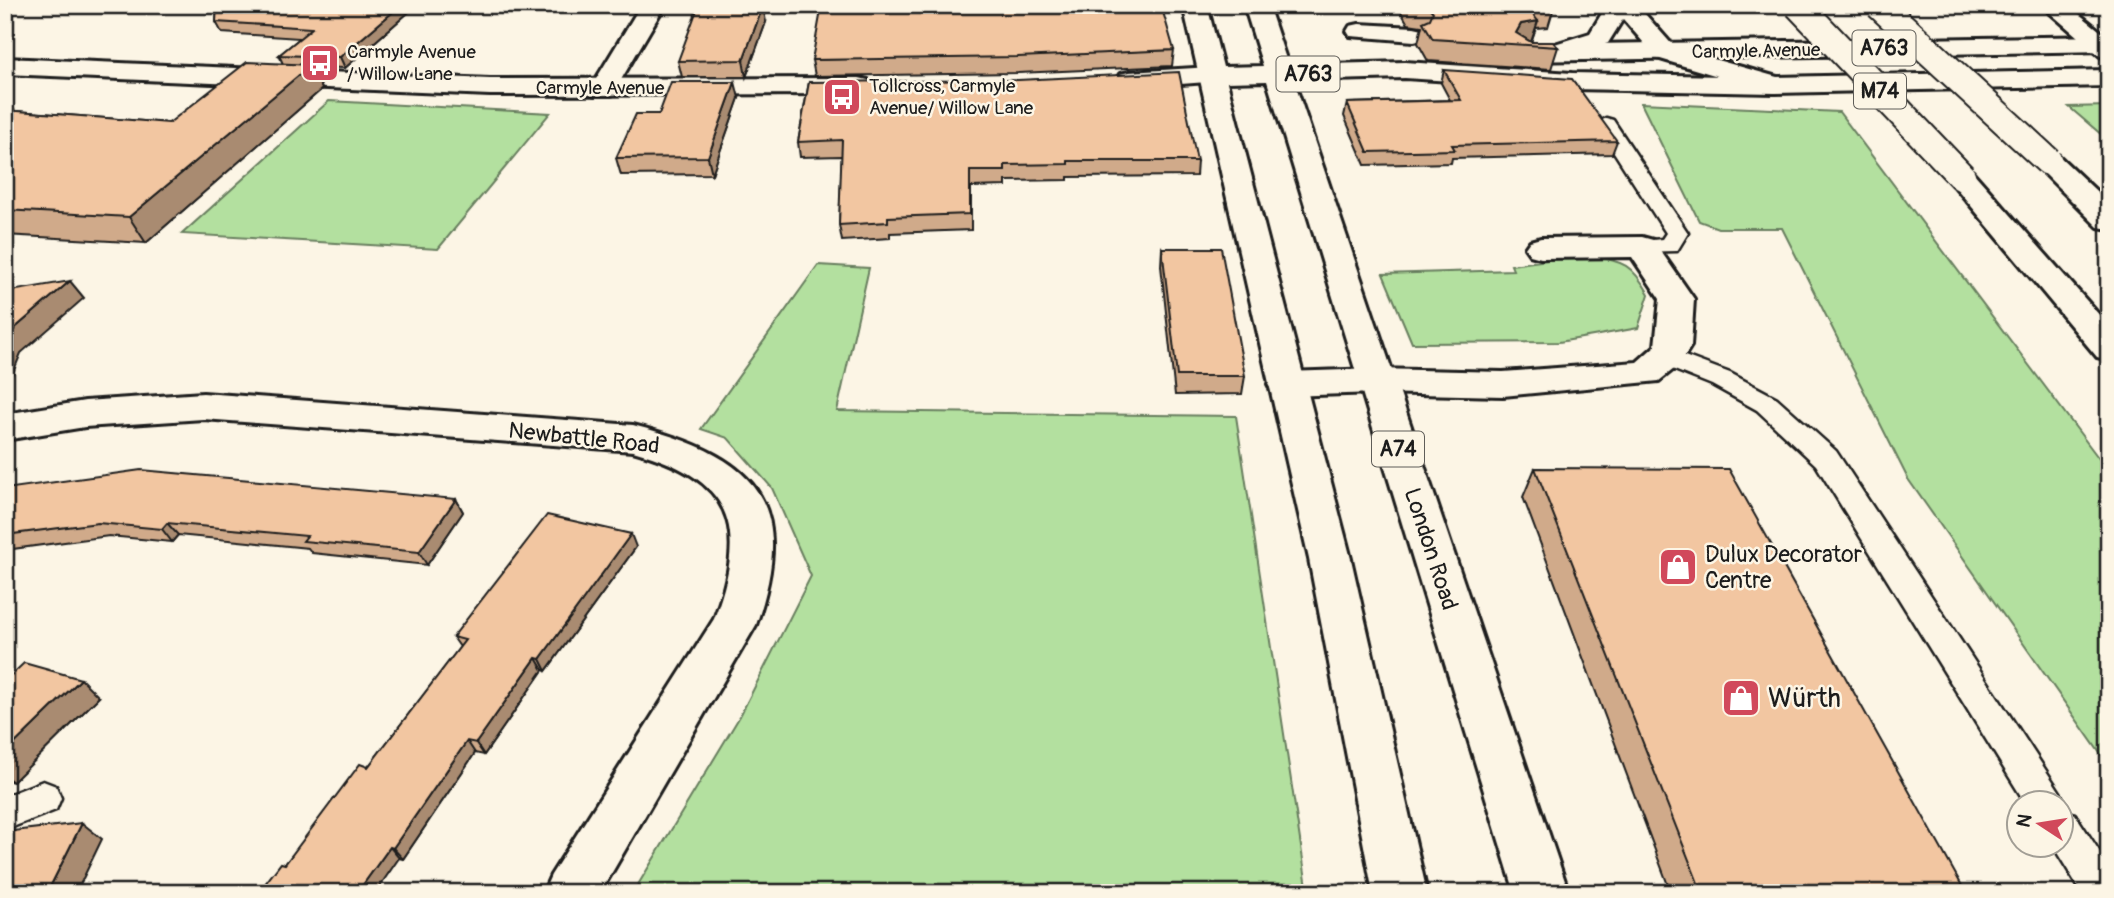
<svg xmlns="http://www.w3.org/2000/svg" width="2114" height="898" font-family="Pangolin,sans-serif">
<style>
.green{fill:#b3e09f;stroke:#687e5e;stroke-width:2}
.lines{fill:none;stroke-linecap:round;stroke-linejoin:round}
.service-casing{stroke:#1c1c1c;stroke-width:5}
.pedestrian-casing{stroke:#1c1c1c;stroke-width:6}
.minor-casing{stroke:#1c1c1c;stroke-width:6}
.secondary-casing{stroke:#1c1c1c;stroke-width:6}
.primary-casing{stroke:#1c1c1c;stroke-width:6}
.motorway-casing{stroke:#1c1c1c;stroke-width:6}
.service{fill:#fcf5e5;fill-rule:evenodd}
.pedestrian{fill:#fcf5e5;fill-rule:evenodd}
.minor{fill:#fcf5e5;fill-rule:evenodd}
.secondary{fill:#fcf5e5;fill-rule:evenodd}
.primary{fill:#fcf5e5;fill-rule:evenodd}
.motorway{fill:#fcf5e5;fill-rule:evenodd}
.motorway-bridge-casing{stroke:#1c1c1c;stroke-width:31;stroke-linecap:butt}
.motorway-bridge{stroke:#fcf5e5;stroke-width:27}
.wall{fill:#d0aa8a;stroke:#1c1c1c;stroke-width:2}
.shaded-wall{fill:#a98b71;stroke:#1c1c1c;stroke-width:2}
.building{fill:#f2c6a1;stroke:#1c1c1c;stroke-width:2}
.labels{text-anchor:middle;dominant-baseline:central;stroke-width:5;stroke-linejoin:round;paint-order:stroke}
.far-street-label{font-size:19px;fill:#1c1c1c;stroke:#fcf5e5}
.far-poi-label{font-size:19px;fill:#1c1c1c;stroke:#fcf5e5;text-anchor:start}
.shield{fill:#fcf5e5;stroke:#5f5d58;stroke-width:2}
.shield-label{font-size:21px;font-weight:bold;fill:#1c1c1c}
.street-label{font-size:23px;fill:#1c1c1c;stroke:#fcf5e5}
.poi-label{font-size:23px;fill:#1c1c1c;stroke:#fcf5e5;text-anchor:start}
.near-poi-label{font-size:28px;fill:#1c1c1c;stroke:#fcf5e5;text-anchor:start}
</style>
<rect width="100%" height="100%" fill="#fcf5e5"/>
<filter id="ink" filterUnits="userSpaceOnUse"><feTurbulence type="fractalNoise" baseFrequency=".0143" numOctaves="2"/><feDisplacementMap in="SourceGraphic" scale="14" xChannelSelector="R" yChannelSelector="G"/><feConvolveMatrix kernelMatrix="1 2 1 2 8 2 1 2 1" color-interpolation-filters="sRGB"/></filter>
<g filter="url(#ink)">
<path class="green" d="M329,101l221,12 -112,136 -256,-15z
M1641,103l198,9 270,360v294l-201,-287 -126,-251h-64l-19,-7z
M2109,106v35l-40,-34z
M1586,255c36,7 44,6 63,39l-11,34 -79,14 -147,1 -29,-69 130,-4 -2,-5z
M818,265l51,3 -32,143 399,5 72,477h-675l107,-177 71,-140 -39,-88 -44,-50 -27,-9z"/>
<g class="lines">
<defs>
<path id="service" d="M1606,118l7,2 75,113 -11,18 -43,1 -4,-5 4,-5 28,-3 4,-6 -70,-109z
M1666,349l64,24 47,25 59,53 224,341 5,12 -2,5 12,5 34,52v27h-27l-29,-47h9v-42h-36l-210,-339 -59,-55 -45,-25 -55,-22 -4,-6 4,-6z
M43,781l13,5 5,12 -5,12 -51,20v-34z"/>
<path id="pedestrian" d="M1359,24l55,3 9,2 3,5 -3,5 -9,2 -64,-5 -3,-5 3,-5z"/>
<path id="minor" d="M641,5h24l-53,90h-18l-4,-6z
M1642,237l11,3 41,59 -3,47 -12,19 -20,16 -156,15 -127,-3 -90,3 -13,-3 -5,-9 5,-9 13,-3 90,-3 127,3 134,-10 18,-16 5,-47 -28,-42 -91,1 -11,-3 -5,-7 5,-7 11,-3z
M203,393l430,32c119,31 167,73 123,200l-156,268h-57l8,-18 163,-256c35,-94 18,-140 -81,-168l-430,-32 -118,8 -80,13v-26l80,-13z"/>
<path id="secondary" d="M5,58l485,21 369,-1 9,2 4,6 -4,6 -9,2 -369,1 -485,-21z
M1211,67l9,2 4,6 -4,6 -91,7 -9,-2 -4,-6 4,-6 9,-2z"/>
<path id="primary" d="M1183,5h24l16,62 40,-1 -19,-61h24l20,60 117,-3 167,11 203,4 334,-7v16l-334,7 -203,-4 -167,-11 -111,3 275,812h-54l-248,-812 -40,1 124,477 76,334h-54l-64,-334z
M2109,36v15l-584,10 -9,-3 -4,-5 4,-5 9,-3z"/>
<path id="motorway" d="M1607,5h30l38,43 109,31 4,6 -4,6 -9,2 -118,-35 -34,-39 -15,24 -54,17 -9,-3 -4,-5 4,-5 45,-14z
M2041,5h27l41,33v21l-9,-3z
M2048,152l10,3 51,48v26l-11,-2 -60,-60 -4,-6 4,-6z
M1962,168l10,3 137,155v34l-12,-3 -150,-180 5,-6z"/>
</defs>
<use href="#service" class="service-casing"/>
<use href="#pedestrian" class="pedestrian-casing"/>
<use href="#minor" class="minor-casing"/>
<use href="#secondary" class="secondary-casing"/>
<use href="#primary" class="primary-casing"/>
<use href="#motorway" class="motorway-casing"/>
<use href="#service" class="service"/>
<use href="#pedestrian" class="pedestrian"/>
<use href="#minor" class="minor"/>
<use href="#secondary" class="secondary"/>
<use href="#primary" class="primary"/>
<use href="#motorway" class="motorway"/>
<defs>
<path id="motorway-bridge" d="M1798,5l164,172
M1879,5l169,156"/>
</defs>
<use href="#motorway-bridge" class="motorway-bridge-casing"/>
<use href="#motorway-bridge" class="motorway-bridge"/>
</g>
<path class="wall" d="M217,5h200l-72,63 -33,-1 10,22 -176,154 -141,-8v-125l164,13 114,-59 -4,-9 21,-17 -78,-5 -6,-11z
M1397,5h156l1,2 -6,20 -12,1 -5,14 27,5 -7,22 -123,-8 -10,-18 4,-17 -14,-2z
M766,22l-20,55h-64l-4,-16z
M1174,50l-2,16 -154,7 -203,3 -3,-16z
M1444,70l173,71 -5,13 -160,4 -1,5 -86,2 -21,-49 3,-13 103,-3 -9,-17z
M809,82l388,79 -1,15 -128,1v3l-62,1v5l-35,1v43l-81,3v5l-48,3 -3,-16 3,-69 -42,1 -2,-15z
M739,98l-27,76 -91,1 -5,-17 43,-44z
M1162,248l83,128 -3,18 -67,1 -14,-129z
M1535,468l431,425h-295l-148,-396z
M5,489l451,10 7,13 -36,53 -115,-12 -4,-5 -130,-13 -6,7 -63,-6 -104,14z
M636,547l-90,124 -3,-1 -59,85 -9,-2 -72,106 -4,-1 -114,6 83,-97 92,-120 -7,-10z
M5,681l94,16 -86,85 -8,-2z"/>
<path class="shaded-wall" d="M401,5h16l-72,63 -5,-11z
M763,6l3,16 -20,55 -3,-17z
M1538,21l-7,21 -15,-9 5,-9z
M311,65l11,24 -176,154 -17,-26z
M735,82l4,16 -27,76 -4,-17z
M70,281l14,17 -63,55 -9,22 -7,1v-38l2,-3z
M456,499l7,13 -36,53 -8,-13z
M167,523l11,12 -6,7 -10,-13z
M631,534l5,13 -90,124 -6,-12z
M536,658l7,12 -59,85 -8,-12z
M81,679l18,18 -86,85 -8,-6v-23z
M467,741l8,12 -72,106 -10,-11z
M82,823l20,16 -26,54h-29z
M390,847l9,11 -24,35h-18z"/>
<path class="building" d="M217,5h184l-61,52 -61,-2 33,-27 -96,-6z
M822,5h339l13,45 -156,7 -206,3z
M1426,5h127l1,2h-27l11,14 -17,3 -5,9 15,9h22l5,5 -125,-8 -10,-17 7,-3 3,-7 -5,-6z
M763,6l-20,54 -65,1 20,-54z
M247,62l64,3 -182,152 -124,-7v-100l164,13z
M1444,70l128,9 45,62 -165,4 3,5 -87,2 -21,-49 114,-3z
M1179,72l18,89h-129v3l-63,1v6h-35v43l-82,3v5l-49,3 3,-85 -44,2 11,-60 209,-2z
M671,82h64l-27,75 -92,1 20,-44h23z
M1162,248h59l24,128h-68z
M70,281l-63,54 -2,3v-46z
M1535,468l194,1 237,424h-264z
M141,470l315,29 -37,53 -116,-11 4,-5 -140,-13 -5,6 -64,-6 -93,12v-46z
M547,515l84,19 -91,125 -4,-1 -60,85 -9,-2 -74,107 -3,-1 -33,46h-99l23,-30 4,1 75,-100 8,3 97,-127 -12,-3z
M24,663l57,16 -76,74v-72z
M82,823l-35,70h-42v-61z"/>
</g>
<defs>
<symbol id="bus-square" viewBox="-11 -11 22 22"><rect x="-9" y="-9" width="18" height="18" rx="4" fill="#d1495b" stroke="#fcf5e5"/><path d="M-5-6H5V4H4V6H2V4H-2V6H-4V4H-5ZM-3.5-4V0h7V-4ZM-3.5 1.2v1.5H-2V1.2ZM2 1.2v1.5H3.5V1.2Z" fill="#fff"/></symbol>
<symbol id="shop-square" viewBox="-11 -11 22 22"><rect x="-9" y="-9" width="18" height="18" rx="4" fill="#d1495b" stroke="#fcf5e5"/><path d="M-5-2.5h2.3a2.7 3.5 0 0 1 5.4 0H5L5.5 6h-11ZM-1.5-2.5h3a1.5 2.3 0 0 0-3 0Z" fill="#fff"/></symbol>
</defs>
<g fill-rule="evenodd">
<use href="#bus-square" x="298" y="41" width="44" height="44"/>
<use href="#bus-square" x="820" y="75" width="44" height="44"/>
<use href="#shop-square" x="1656" y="545" width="44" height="44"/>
<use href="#shop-square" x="1719" y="676" width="44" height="44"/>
</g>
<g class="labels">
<g class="far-street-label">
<text transform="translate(1756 51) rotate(-1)">Carmyle Avenue</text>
<text x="600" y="88">Carmyle Avenue</text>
</g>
<g class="far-poi-label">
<text x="347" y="52">Carmyle Avenue<tspan x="347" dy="22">/ Willow Lane</tspan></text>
<text x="869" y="86">Tollcross, Carmyle<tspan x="869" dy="22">Avenue/ Willow Lane</tspan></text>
</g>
<g class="shield">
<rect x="1852.5" y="30.5" width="63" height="35" rx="5"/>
<rect x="1276.5" y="56.5" width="63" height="35" rx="5"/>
<rect x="1854" y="73.5" width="52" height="35" rx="5"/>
<rect x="1372" y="431.5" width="52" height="35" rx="5"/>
</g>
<g class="shield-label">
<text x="1884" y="48">A763</text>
<text x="1308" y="74">A763</text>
<text x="1880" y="91">M74</text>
<text x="1398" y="449">A74</text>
</g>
<g class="street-label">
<text transform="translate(584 438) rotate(6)">Newbattle Road</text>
<text transform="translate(1431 549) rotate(72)">London Road</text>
</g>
<g class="poi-label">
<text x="1705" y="554">Dulux Decorator<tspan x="1705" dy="26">Centre</tspan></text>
</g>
<g class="near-poi-label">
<text x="1768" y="698">Würth</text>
</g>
</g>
<rect width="2114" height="898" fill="none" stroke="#fcf5e5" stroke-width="28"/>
<rect x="14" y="14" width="2086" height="870" fill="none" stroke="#1c1c1c" stroke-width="2.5" filter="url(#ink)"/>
<g transform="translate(2040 824) rotate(282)"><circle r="33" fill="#fcf5e5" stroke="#a29e95" stroke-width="2"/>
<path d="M0-5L12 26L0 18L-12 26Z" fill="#d1495b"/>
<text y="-10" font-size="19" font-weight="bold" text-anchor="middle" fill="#1c1c1c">N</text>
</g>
</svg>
